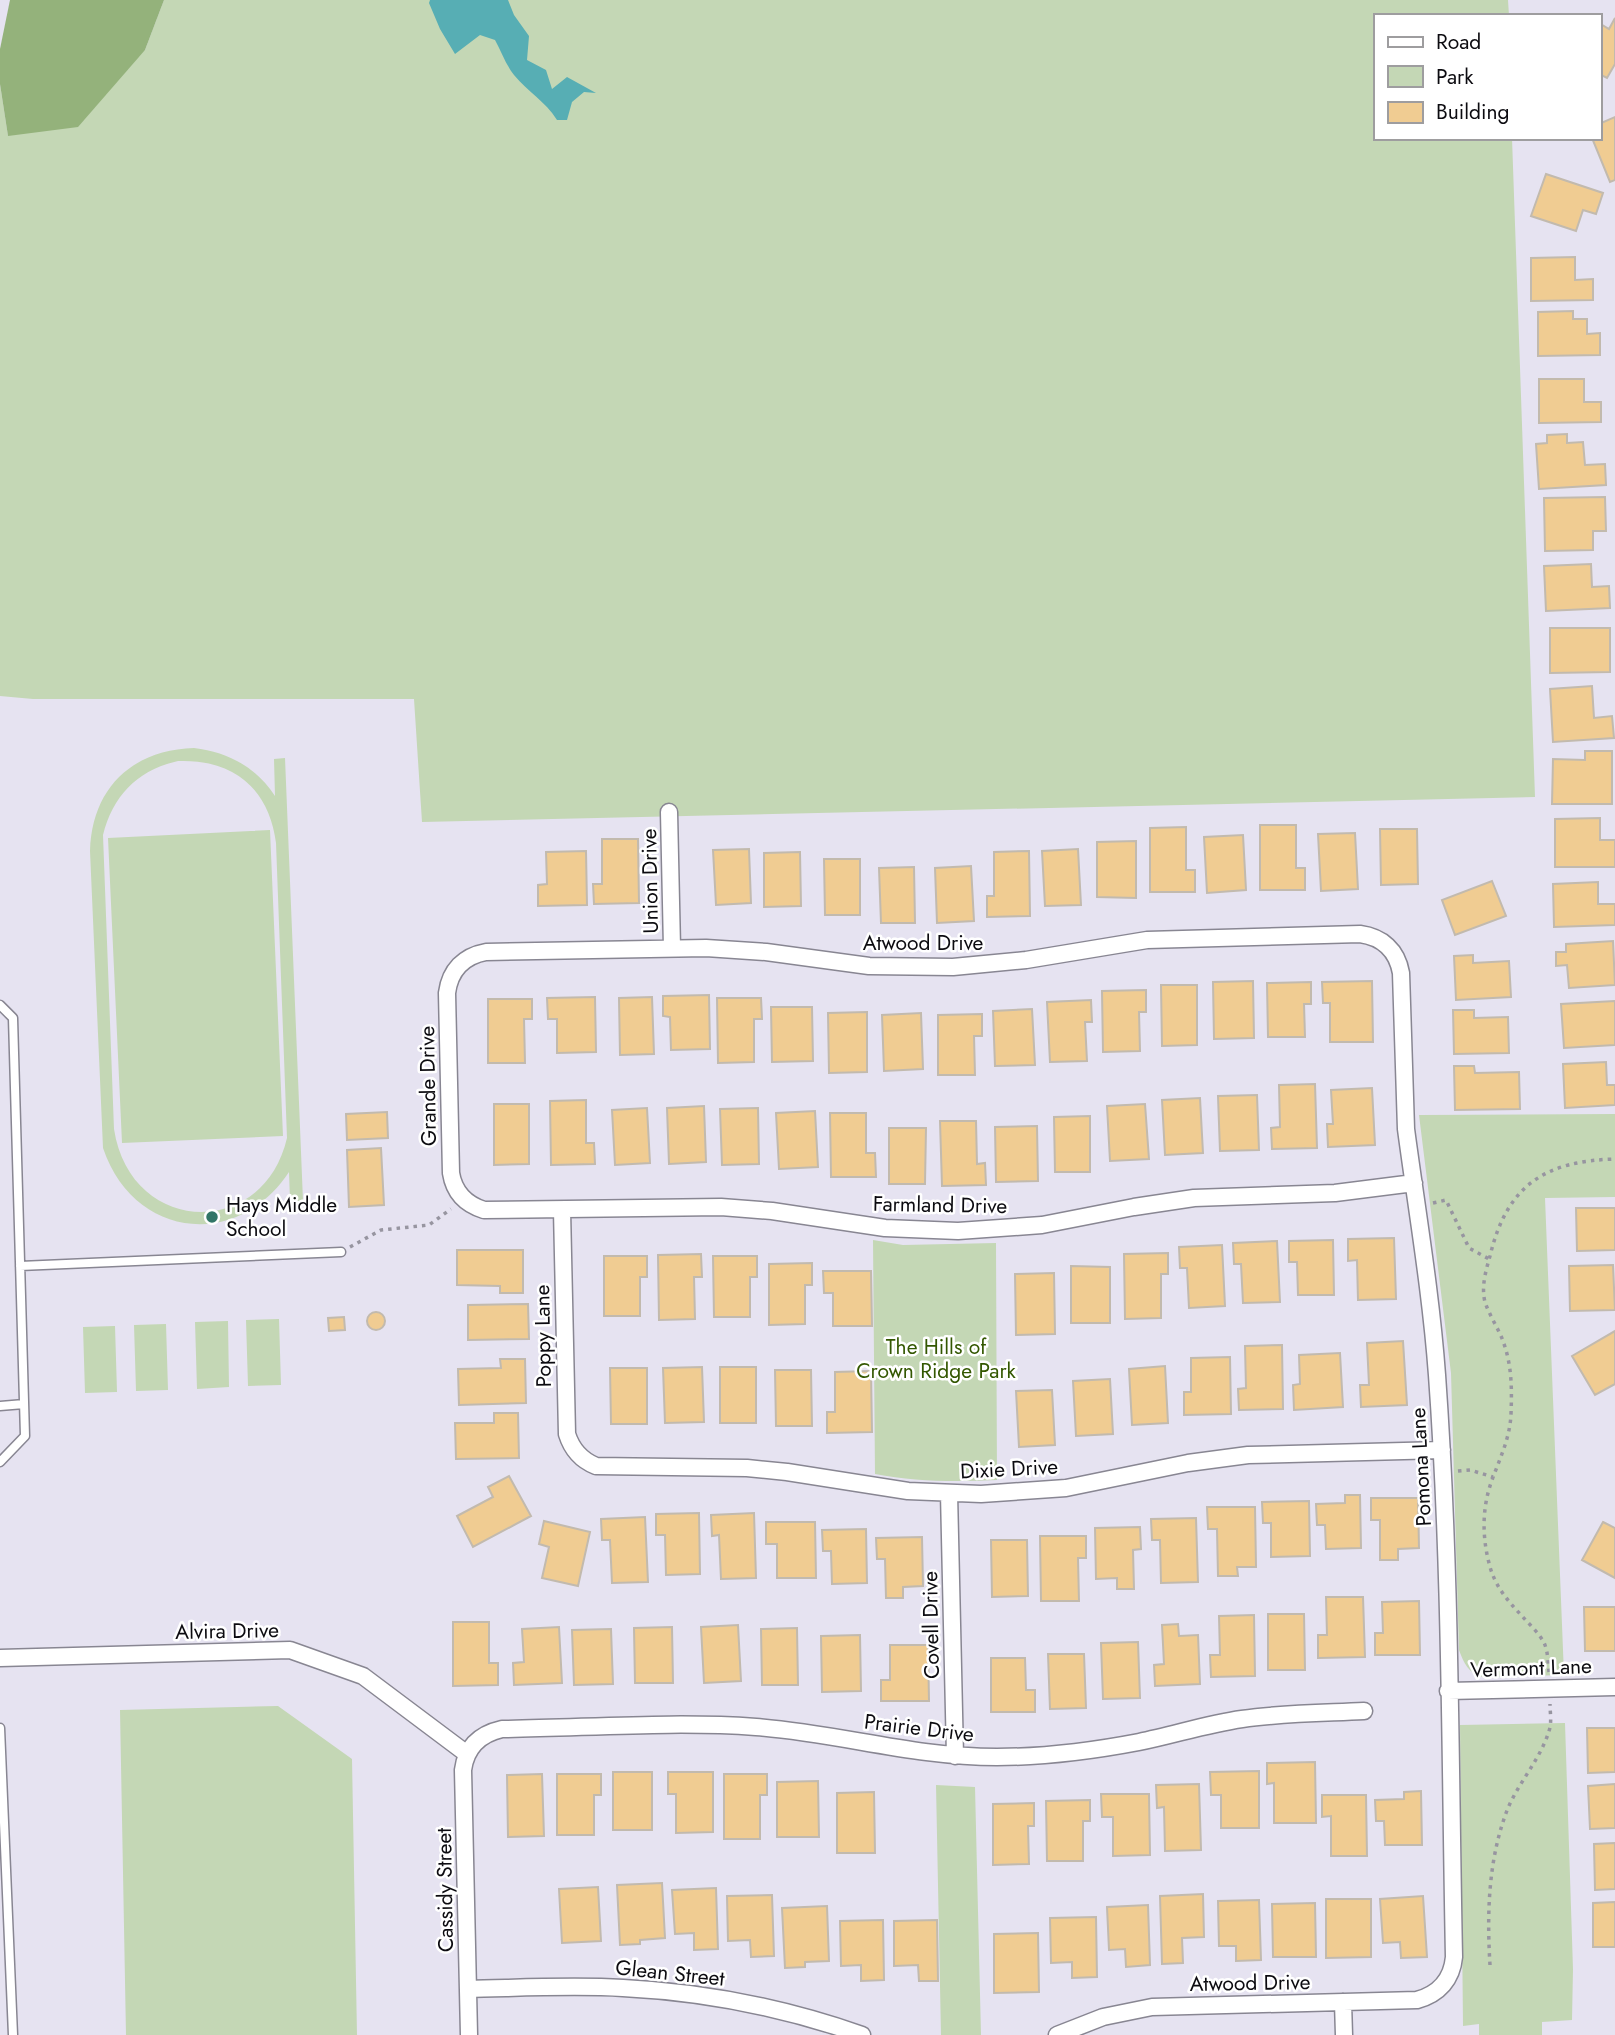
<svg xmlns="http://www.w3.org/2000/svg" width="1615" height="2035" font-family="Jost,sans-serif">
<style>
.green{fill:#c4d7b5;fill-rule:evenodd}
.forest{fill:#94b27b}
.water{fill:#57aeb4}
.building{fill:#f0cc92;stroke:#c2baae;stroke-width:2}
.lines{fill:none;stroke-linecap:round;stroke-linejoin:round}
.service-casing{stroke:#888692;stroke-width:11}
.minor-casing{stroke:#888692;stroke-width:19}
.path{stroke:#9795a0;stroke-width:3.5;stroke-dasharray:3.5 5;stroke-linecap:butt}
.service{stroke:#fff;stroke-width:8}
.minor{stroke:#fff;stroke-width:16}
.poi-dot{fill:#317566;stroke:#fff;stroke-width:2.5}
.labels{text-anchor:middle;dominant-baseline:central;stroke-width:5;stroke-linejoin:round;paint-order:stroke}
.street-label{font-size:21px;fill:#0c0b10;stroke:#fff}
.poi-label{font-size:21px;fill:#0c0b10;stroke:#fff;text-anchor:start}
.park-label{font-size:21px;fill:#335701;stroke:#fff}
</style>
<rect width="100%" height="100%" fill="#e6e3f1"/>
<path class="green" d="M164,0h1344l1,16h-134v122h137l23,659 -1113,25 -8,-123h-381l-33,-3v-612l8,52 137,-86z
M194,748c34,4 62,19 81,48l-1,-37 11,-1 18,443h-13l-1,-29c-52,79 -156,66 -186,-24l-13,-297c2,-63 42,-101 104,-103zM178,761c55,-2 91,27 98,82l11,295c-24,103 -157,97 -173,-9l-11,-294c10,-40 35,-65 75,-74z
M270,830l13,306 -161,7 -14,-305z
M1615,1114v83l-70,1 19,477 -81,2c-15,-4 -19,-14 -24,-27l-8,-277 -32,-258z
M873,1240l30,5 93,-2 1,237c-40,2 -82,2 -122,-6z
M279,1319l2,66 -33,1 -2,-66z
M228,1321l1,66 -32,2 -2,-67z
M166,1324l2,66 -32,1 -2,-66z
M115,1326l2,66 -32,1 -2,-66z
M278,1706l74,53 5,276h-231l-6,-325z
M1565,1723l8,246 -1,51 -30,2v13h-63v-11l-16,2 -3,-301z
M936,1785l39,2 6,248h-40z"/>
<path class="forest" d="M10,0h154l-19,50 -67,77 -70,9 -8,-52v-35z"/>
<path class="water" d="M430,0h78l6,15 15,21 -2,24 19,10 6,19 15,-12 29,16 -12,-1 -12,10 -5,18h-10c-12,-19 -29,-28 -43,-45 -8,-10 -13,-24 -19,-35l-15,-5 -25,19 -15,-25 -11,-26z"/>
<path class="building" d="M1615,18v46l-8,14 -8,-4v-51l10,6z
M1615,117v63l-5,2 -18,-44h7v-14z
M1546,174l57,19 -7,21 -13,-4 -7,21 -45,-15z
M1575,257v23l18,-1v21l-62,1v-43z
M1573,311v8h14v15l13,-1v22l-62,1v-44z
M1539,379h45v23h17v20l-62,1z
M1567,434v9l16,-1 2,23 20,-1 1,21 -67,4 -3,-45 11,-1v-8z
M1605,497l1,34h-13v19l-48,1 -1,-53z
M1591,564l1,23 17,-1 1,22 -64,3 -2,-45z
M1550,628h60v44l-60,1z
M1592,686l2,32 18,-2 2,22 -61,4 -3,-53z
M1585,751h27v53h-60l1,-45 32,1z
M1600,818v22h15v27h-60v-48z
M1260,825h36v43h9v22h-45z
M1186,827v43h9v22h-45v-64z
M1380,829h37l1,55 -37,1z
M1355,833l3,56 -37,2 -3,-57z
M1243,835l3,55 -39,3 -3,-56z
M602,839h36l1,64 -45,1 -1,-20h9z
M1136,841v57l-39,-1v-55z
M749,849l2,54 -35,2 -3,-55z
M1078,849l3,56 -36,1 -3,-55z
M586,851l1,54 -49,1v-21l9,-1 -1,-32z
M1029,851l1,65 -43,1v-21h7v-44z
M800,852l1,54 -37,1v-54z
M824,859h36v56h-35z
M971,866l3,55 -37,2 -2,-55z
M914,867l1,56h-34l-2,-55z
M1492,881l14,35 -51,19 -13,-35z
M1598,882v22h17v21l-61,2 -1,-43z
M1613,941l2,44 -46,3 -2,-23 -11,1v-14h10v-8z
M1473,955v8l36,-2 2,36 -55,3 -2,-44z
M1253,981l1,57 -40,1 -1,-57z
M1372,981l1,61h-43v-39h-7l-1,-21z
M1311,982v22h-7l1,33h-37l-1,-54z
M1161,985h36v60l-35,1z
M1146,990v22h-7l1,39 -37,1 -1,-61z
M709,995l1,54 -39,1 -1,-33 -7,-1v-20z
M595,997l1,55 -39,1v-34h-9l-1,-21z
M652,997l2,57 -34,1 -1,-57z
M717,998h44l1,21h-8v43l-36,1z
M488,999h44v20h-8l1,44h-37z
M1091,1000l1,22h-7l2,39 -37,1 -3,-60z
M1615,1001v44l-51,3 -3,-44z
M771,1007h41l1,54 -41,1z
M1032,1009l3,56 -40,1 -2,-55z
M1453,1010h21v8l34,-1 1,36 -55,1z
M867,1012v60l-38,1 -1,-60z
M921,1013l2,56 -39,2 -2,-56z
M982,1014v22h-8l1,39h-37v-60z
M1606,1062l1,23h8v20l-50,3 -2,-44z
M1454,1066h20l1,7 44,-1 1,37 -65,1z
M1315,1084l2,64 -45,1 -1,-21 9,-1 -1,-42z
M1372,1088l3,57 -47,2 -1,-23h6l-2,-34z
M1257,1095l2,55 -39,1 -2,-55z
M1200,1098l3,55 -38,2 -3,-55z
M586,1100v43h8l1,21 -44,1 -1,-64z
M494,1104h35v60l-35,1z
M1145,1104l4,55 -39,2 -3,-55z
M704,1106l2,56 -37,2 -2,-56z
M647,1108l3,55 -35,2 -3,-55z
M758,1108l1,56 -37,1 -2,-56z
M815,1111l3,56 -39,2 -3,-56z
M387,1112l1,26 -41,2 -1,-26z
M830,1113h36v40h9l1,24h-45z
M1090,1116v56h-35l-1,-55z
M940,1121h36l1,43 8,-1 1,22 -44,1z
M1037,1126l1,55 -42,1 -1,-55z
M889,1128h37l-1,56h-36z
M381,1148l3,57 -35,2 -2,-57z
M1576,1208h39v42l-38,1z
M1394,1238l2,61 -38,1 -1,-40 -9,1v-22z
M1333,1240l1,55h-36l-1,-33h-8v-21z
M1277,1241l3,61 -37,1 -2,-39h-7l-1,-21z
M1222,1245l3,61 -36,2 -2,-40h-7l-1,-21z
M457,1250h66v43h-23v-7l-43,-1z
M1168,1253v21h-7v44l-36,1 -1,-65z
M701,1254l1,23h-8l1,42 -36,1 -1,-65z
M604,1256h43v21h-7v39h-36z
M713,1256h44v21h-7v40h-36z
M812,1263v22h-7v39l-36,1v-61z
M1613,1265l2,45 -45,1 -1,-45z
M1071,1266l39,1v56h-39z
M823,1271h48l1,55h-39v-33h-9z
M1054,1273l1,61 -39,1 -1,-61z
M528,1304l1,35 -61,1v-35z
M367 1321a9 9 0 1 1 18 0a9 9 0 1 1-18 0Z
M344,1317l1,13 -16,1 -1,-13z
M1615,1331v53l-20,11 -23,-39z
M1403,1341l4,64 -46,2 -1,-22h9l-2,-42z
M1282,1345l1,64 -44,1 -1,-21 8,-1 -1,-42z
M1340,1353l3,54 -49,3 -1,-25 7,-1 -1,-29z
M1230,1357l1,57 -47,1v-23h7v-34z
M500,1359h25l1,44 -67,2 -1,-36 43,-1z
M1165,1366l3,57 -36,2 -3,-56z
M702,1367l2,55 -39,1 -2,-55z
M720,1367h36v56h-36z
M610,1368h37v56h-36z
M775,1370h36l1,56h-36z
M871,1371l1,61 -45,1v-21h8v-40z
M1110,1379l3,55 -37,2 -3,-55z
M1052,1390l3,55 -36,2 -3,-56z
M494,1413h24l1,45 -63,1 -1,-36h39z
M509,1476l22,40 -58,31 -16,-31 36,-19 -5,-10z
M1345,1495h15l1,53 -35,1 -1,-24h-8l-1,-21 29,-1z
M1371,1498h47l1,50 -21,1v11h-18v-40h-9z
M1309,1501l1,55 -39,1v-34h-8l-1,-21z
M1207,1507h48l1,60h-19l1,9h-20l-1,-47h-9z
M699,1513l1,61 -34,1 -1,-40h-9v-21z
M754,1513l2,65 -35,1 -2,-44 -7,1 -1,-21z
M645,1517l3,65 -36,1 -2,-43h-8l-1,-21z
M1196,1518l2,64 -37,1 -1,-43h-8l-1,-21z
M544,1521l46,11 -12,54 -36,-8 7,-31 -10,-3z
M766,1522h49l1,56h-39v-34h-11z
M1603,1522l12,6v50l-33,-18z
M1140,1527l1,22 -8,1 1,39h-17v-11l-21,1 -1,-51z
M866,1529l1,54 -35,1 -1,-33h-8l-1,-21z
M1040,1536h46v22h-8l1,43h-38z
M922,1537l1,49 -20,1v11h-17l-1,-39h-8l-1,-21z
M991,1540h36l1,56 -36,1z
M1326,1597h37l2,60 -47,1v-23h9z
M1419,1601l1,54h-45v-22h8l-1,-31z
M1584,1607h31v44h-30z
M1268,1614h36l1,56h-37z
M1254,1615l1,61 -44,1 -1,-22h10l-1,-39z
M453,1622h36v41h9v22l-45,1z
M1178,1624l1,12 19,-1 2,49 -45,2 -1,-21 10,-1 -2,-39z
M738,1625l3,56 -37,2 -3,-56z
M559,1627l3,56 -48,2 -1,-22 11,-1 -2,-33z
M672,1627l1,56h-38l-1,-55z
M797,1628l1,57h-36l-1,-56z
M611,1629l2,55 -39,1 -2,-55z
M860,1635l1,56 -39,1 -1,-56z
M1138,1642l2,56 -37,1 -2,-56z
M890,1645h38l1,56h-48v-21h9z
M1048,1654h36l2,54 -36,1z
M991,1658h34l1,32h9v22h-44z
M1587,1728h28v44l-27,1z
M1315,1762l1,61h-42v-40l-7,1v-21z
M1259,1771v57h-38v-33h-10l-1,-23z
M613,1772h39v58h-39z
M668,1772h45v60l-37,1v-39h-8z
M542,1774l2,62 -36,1 -1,-62z
M557,1774h44v21h-7v40h-37z
M724,1774h43v21h-7v44h-36z
M818,1781l1,56h-42v-55z
M1199,1784l2,66 -36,1 -1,-44 -7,1 -1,-23z
M1615,1784v44l-25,1 -2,-43z
M1421,1791l1,54h-37l-1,-24h-8l-1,-21 29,-1v-7z
M874,1792l1,61h-38v-60z
M1101,1794h48l1,61 -37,1v-39h-11z
M1322,1795h44l1,61h-36v-40l-9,1z
M1090,1800v21h-7v40h-36l-1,-60z
M1034,1803v23h-6l1,38 -36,1v-61z
M1615,1843v46l-20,1 -1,-46z
M662,1883l3,55 -25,2v4l-20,1 -3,-60z
M598,1887l3,54 -39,2 -3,-54z
M716,1888l2,61 -24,1v-17l-19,1 -3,-44z
M1203,1894l1,43 -22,1 1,25 -21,1 -2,-68z
M772,1895l2,61 -23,1 -1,-17 -22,1 -1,-45z
M1423,1896l4,61 -26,1 -1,-16 -17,1 -3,-44z
M1326,1899h45v58l-45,1z
M1259,1900l2,60 -25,1v-15h-17l-1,-45z
M1615,1902v45h-22v-44z
M1315,1903l1,54h-43l-1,-53z
M1148,1905l2,60 -24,2 -1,-18 -16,1 -2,-43z
M827,1906l2,55 -24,1v5l-20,1 -3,-60z
M1096,1917l1,60 -25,1v-16l-21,1 -1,-45z
M883,1920l1,60 -23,1v-16l-20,1 -1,-45z
M937,1920l1,61h-19l-1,-16 -24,1v-45z
M1038,1933l1,59 -45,1v-59z"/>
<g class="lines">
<defs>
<path id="service" d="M0,1005l13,13 12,418 -25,26
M20,1266l321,-14
M0,1406l24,-2
M0,1728l13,307"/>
<path id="minor" d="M669,812l3,136
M562,1210l5,224c5,16 14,26 29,32l151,2 40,4 121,19 73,3 85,-6 122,-25 60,-8 194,-5
M949,1493l6,263
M0,1658l290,-8 73,26 104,78
M1448,1691l167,-4
M468,1989c51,-1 103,-4 155,-1 81,4 162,20 239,47
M1343,2002l1,33
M469,2035l-6,-265c3,-23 17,-36 39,-41 84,-1 170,-8 254,-2 82,6 157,30 241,30 48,0 95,-6 142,-15 35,-7 68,-18 103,-23 41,-6 81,-6 122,-8
M1057,2035l46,-18 49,-10 265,-7c22,-6 35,-21 37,-43 -4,-194 -3,-388 -17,-582 -6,-82 -20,-164 -31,-246l-5,-156c-4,-23 -19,-36 -41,-39l-213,6 -121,20 -73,7 -84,-1 -103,-14 -60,-4 -220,4c-22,4 -36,18 -39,41l4,180c3,19 14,31 33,37l237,-3 51,4 113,17 73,3 84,-6 92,-18 60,-9 141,-5 79,-10"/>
</defs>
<use href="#service" class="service-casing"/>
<use href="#minor" class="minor-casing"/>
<path class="path" d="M1433,1203l13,-3 23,48 20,11
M350,1247l31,-17 48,-5 22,-16
M1458,1471l12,-1 23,7
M1549,1672c-1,-9 -1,-19 -4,-27 -4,-10 -15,-20 -23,-29 -15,-16 -28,-31 -33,-53 -7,-27 -7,-56 3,-83 8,-22 18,-42 19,-66 1,-27 1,-52 -10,-78 -5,-11 -12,-22 -16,-34 -4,-15 1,-32 5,-46 17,-71 55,-95 125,-97
M1490,1965c-3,-49 -2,-101 15,-149 10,-30 35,-55 44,-85 3,-8 1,-19 1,-27"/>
<use href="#service" class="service"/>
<use href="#minor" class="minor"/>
</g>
<circle class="poi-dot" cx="212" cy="1217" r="7"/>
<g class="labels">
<g class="street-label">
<text transform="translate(650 881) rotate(-91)">Union Drive</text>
<text x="923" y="943">Atwood Drive</text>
<text transform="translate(428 1086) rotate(-91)">Grande Drive</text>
<text transform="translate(940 1205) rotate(1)">Farmland Drive</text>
<text transform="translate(543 1336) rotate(-91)">Poppy Lane</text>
<text transform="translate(1421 1467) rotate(-93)">Pomona Lane</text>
<text transform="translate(1009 1469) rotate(-3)">Dixie Drive</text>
<text transform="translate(931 1625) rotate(-91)">Covell Drive</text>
<text transform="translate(227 1631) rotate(-1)">Alvira Drive</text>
<text transform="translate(1531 1668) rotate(-2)">Vermont Lane</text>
<text transform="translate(919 1728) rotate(7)">Prairie Drive</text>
<text transform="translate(445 1890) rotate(-91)">Cassidy Street</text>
<text transform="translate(670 1973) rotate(6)">Glean Street</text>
<text transform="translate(1250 1983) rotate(-1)">Atwood Drive</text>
</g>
<g class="poi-label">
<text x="226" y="1205">Hays Middle<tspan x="226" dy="24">School</tspan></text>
</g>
<g class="park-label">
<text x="936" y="1347">The Hills of<tspan x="936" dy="24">Crown Ridge Park</tspan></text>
</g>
</g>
<rect x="1374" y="14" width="228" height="126" fill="#ffffff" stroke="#9e9d9f" stroke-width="2"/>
<rect x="1388" y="37" width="35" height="10" fill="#ffffff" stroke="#9e9d9f" stroke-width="2"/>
<text x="1436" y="49" font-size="21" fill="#0c0b10">Road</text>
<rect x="1388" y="66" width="35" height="21" fill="#c4d7b5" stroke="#9e9d9f" stroke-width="2"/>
<text x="1436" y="84" font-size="21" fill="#0c0b10">Park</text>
<rect x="1388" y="102" width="35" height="21" fill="#f0cc92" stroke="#9e9d9f" stroke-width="2"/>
<text x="1436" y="119" font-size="21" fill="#0c0b10">Building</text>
</svg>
